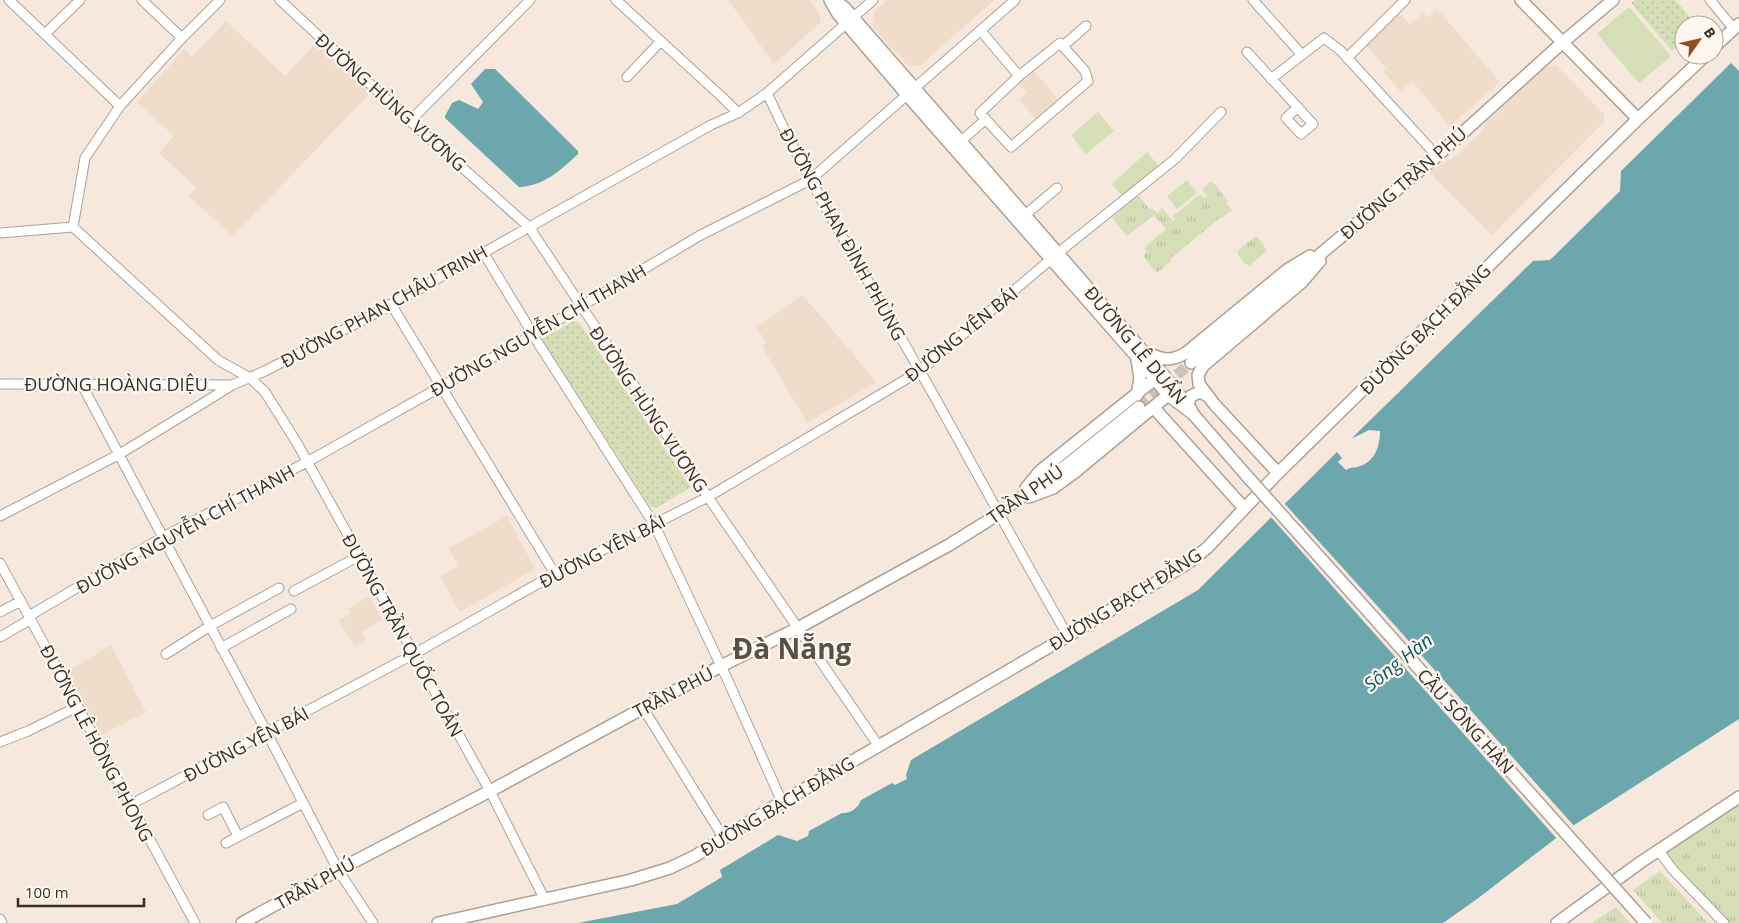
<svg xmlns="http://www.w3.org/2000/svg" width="1739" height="923" font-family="'Open Sans',sans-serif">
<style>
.built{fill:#efdcca}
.grass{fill:url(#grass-tufts)}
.park{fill:url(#park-dots)}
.garden{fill:#d5deb6}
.water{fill:#6ca7ad}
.pier{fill:#f6e8dc}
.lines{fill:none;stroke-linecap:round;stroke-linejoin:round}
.major-tunnel{stroke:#cfc3b9;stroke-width:11;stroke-dasharray:11 5.5;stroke-linecap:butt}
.minor-casing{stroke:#aea195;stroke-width:11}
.major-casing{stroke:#aea195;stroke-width:14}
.minor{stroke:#fff;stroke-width:9}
.major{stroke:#fff;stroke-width:11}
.major-bridge-casing{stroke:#aea195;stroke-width:14;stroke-linecap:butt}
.major-bridge{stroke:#fff;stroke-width:11}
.labels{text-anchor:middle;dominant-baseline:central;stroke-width:4.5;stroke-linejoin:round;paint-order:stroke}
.street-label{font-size:18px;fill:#35302b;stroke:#fff7ef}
.water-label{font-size:19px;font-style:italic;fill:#005b62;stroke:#fff7ef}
.town-label{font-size:28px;font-weight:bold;fill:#5c5046;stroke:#fff7ef}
</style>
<defs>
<pattern id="grass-tufts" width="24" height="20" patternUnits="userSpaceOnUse" patternTransform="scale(1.25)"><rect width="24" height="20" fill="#d5deb6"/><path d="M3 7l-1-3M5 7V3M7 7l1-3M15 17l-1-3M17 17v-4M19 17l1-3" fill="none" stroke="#b7bf9d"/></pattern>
<pattern id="park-dots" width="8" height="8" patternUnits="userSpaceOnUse" patternTransform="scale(1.25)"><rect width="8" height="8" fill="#d5deb6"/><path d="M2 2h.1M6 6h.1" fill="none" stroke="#b7bf9d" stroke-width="1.8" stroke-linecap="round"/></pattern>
</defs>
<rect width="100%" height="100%" fill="#f6e8dc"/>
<path class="built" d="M728,0h81l10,12 2,10 -47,42z
M887,0h107l-74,66h-12l-35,-39 2,-16z
M1437,9l63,73 -50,44 -38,-45 -12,10 -17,-20 3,-3 -21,-24 32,-32 13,12 13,-11 4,5z
M226,21l59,55 32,-34 53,51 -137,143 -45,-40 8,-9 -37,-34 15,-17 -37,-34 47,-53 8,8z
M1556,65l48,49v8l-112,113 -63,-63 28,-17 23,-22 6,-10 58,-56z
M1032,68l28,34 -23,19 -18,-21 8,-7 -11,-11z
M802,295l18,20 56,67 -69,41 -45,-77 4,-3 -9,-16z
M507,516l28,53 -75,43 -20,-36 18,-10 -9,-18z
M369,596l13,24 -20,12 4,7 -12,7 -15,-26 12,-7 -2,-5z
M111,645l35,67 -44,23 -35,-63z"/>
<path class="grass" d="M1212,181l16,20 -2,2 6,7 -9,7 -1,-1 -51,42 1,2 -15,13 -14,-17 4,-4 -3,-4 22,-19 -12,-14 -27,21 -15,-18 26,-23 12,15 2,-2 5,5 5,-5 11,13 2,-2 -2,-3 27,-22 4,4 3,-2 -5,-7z
M1256,236l7,8 4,7 -18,15 -7,-5 -5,-10z
M1739,797v126h-15l-65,-72z
M1660,871l48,52h-46l-29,-33z
M1616,907l14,16h-38z"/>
<path class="park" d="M1635,0h40l22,25h-13v16l-12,10 -41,-48z
M574,321l5,2 112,164 -35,21 -6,-2 -108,-167z"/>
<path class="garden" d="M1629,7l42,49 -32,27 -42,-49z
M1098,112l16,19 -28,23 -15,-19z
M1147,152l12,14 -36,31 -11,-13z
M1187,180l10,13 -20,16 -10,-13z"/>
<path class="water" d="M1731,63l8,8v648l-171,110 -91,70 -34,24h-865l99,-19 45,-27 -2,-7 58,-35 19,6 11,-5 1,-5 33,-18c8,1 16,-5 19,-13l31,-17 3,2 12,-6 -1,-4 5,-15 287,-170 139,-138 5,6 -4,4 8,8c5,-3 6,-2 11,-3 18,-4 23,-21 23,-36l-11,-1 -18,9 182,-178 17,-1 70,-69 1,-20z
M485,69h10l83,82v3c-17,16 -34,32 -59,33l-74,-69v-2l7,-13 7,-3 19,9 5,-7 -12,-18z"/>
<path class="pier" d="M1283,502l98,108 194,217 -17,13 -288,-324z"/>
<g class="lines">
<path class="major-tunnel" d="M1139,407l52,-44"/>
<defs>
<path id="minor" d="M9,0l111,106
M142,0l40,38
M280,0l130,121 119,106 179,270 170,248
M616,0l106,97 16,16
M1253,0l49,55
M1710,0l24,29
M981,31l38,45 41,-33 25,28 3,10 -77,66 -31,-34 39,-37
M45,34l35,-34
M1063,46l23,-20
M1247,52l66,72 -12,10 -15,-16 12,-11
M1347,58l58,-58
M627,77l34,-36
M1271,79l53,-41 17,13 96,105
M767,93c44,96 101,186 153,278 50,88 97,178 148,265
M410,121l120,-121
M960,142l26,-23
M1025,215l32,-27
M73,227l12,-69 35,-52 62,-68 38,-38
M0,233l73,-6 145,133 32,18 15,14 32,51 193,348 55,109
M483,252l57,94 114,178 75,159 53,119
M391,304l164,270
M0,384l232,1
M82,385l185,348 71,137 35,53
M0,516l118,-61 87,-53 27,-17 33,-14 113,-59 333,-187 27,-12 29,-20 106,-93
M0,563l195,360
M294,591l65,-35
M0,612l21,-11
M29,616l134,-79 144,-75 226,-127 166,-99 111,-56 205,-180
M0,637l31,-18
M221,648l70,-39
M166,654l44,-28 69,-38
M643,708l80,129
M0,742l28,-11 49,-24
M130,805l284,-151 141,-80 153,-77 212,-126 138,-118 117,-94 46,-47
M208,815l15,-8 15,29
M226,843l77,-40
M1659,851l14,19 51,53
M0,919l2,4"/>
<path id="major" d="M830,0l8,14 69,81 229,261 32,39 25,19
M835,0l10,8 317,365 26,33
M1521,0l117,119
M1714,47l25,-23
M1145,352c17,7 23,11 41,1l101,-83 23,-14
M1191,363l246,-207 126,-114 50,-42
M1137,395l3,-17 -3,-18
M1208,396l-8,-4 -9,4 -3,8 5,10 53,61
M1154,408l90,100
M1278,473l-63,-68 -16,-21 -1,-9 5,-9 99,-84 18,-21
M1026,488l14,-17 115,-92
M1029,497l24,-9 22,-16 93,-77
M1375,619l102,115
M242,923l96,-53 152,-79 231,-125 77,-38 151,-83 37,-23 82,-58 71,-57
M438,923l193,-43 39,-12 25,-12 75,-47 298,-173 120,-73 19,-15 71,-75 360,-354 68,-64
M1557,923l84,-61 98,-65"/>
</defs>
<use href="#minor" class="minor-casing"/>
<use href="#major" class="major-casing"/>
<use href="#minor" class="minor"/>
<use href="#major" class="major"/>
<defs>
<path id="major-bridge" d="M1246,475l129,144
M1477,734l169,189"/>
</defs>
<use href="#major-bridge" class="major-bridge-casing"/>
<use href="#major-bridge" class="major-bridge"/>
</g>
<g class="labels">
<g class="street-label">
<text transform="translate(391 102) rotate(42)">ĐƯỜNG HÙNG VƯƠNG</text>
<text transform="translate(1403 183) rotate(-41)">ĐƯỜNG TRẦN PHÚ</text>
<text transform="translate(843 234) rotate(61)">ĐƯỜNG PHAN ĐÌNH PHÙNG</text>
<text transform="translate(384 306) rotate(-29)">ĐƯỜNG PHAN CHÂU TRINH</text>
<text transform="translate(1425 329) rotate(-45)">ĐƯỜNG BẠCH ĐẰNG</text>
<text transform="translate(538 330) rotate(-30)">ĐƯỜNG NGUYỄN CHÍ THANH</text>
<text transform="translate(961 334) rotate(-39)">ĐƯỜNG YÊN BÁI</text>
<text transform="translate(1136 345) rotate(50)">ĐƯỜNG LÊ DUẨN</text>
<text x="116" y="384">ĐƯỜNG HOÀNG DIỆU</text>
<text transform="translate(649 409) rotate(56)">ĐƯỜNG HÙNG VƯƠNG</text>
<text transform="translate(1025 494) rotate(-35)">TRẦN PHÚ</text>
<text transform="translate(185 529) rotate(-29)">ĐƯỜNG NGUYỄN CHÍ THANH</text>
<text transform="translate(602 551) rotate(-27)">ĐƯỜNG YÊN BÁI</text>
<text transform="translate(1125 599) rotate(-32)">ĐƯỜNG BẠCH ĐẰNG</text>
<text transform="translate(403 635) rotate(61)">ĐƯỜNG TRẦN QUỐC TOẢN</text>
<text transform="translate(673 692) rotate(-28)">TRẦN PHÚ</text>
<text transform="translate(1466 721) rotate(48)">CẦU SÔNG HÀN</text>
<text transform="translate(97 743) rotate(62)">ĐƯỜNG LÊ HỒNG PHONG</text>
<text transform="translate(246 744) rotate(-28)">ĐƯỜNG YÊN BÁI</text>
<text transform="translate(777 806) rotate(-31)">ĐƯỜNG BẠCH ĐẰNG</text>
<text transform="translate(315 883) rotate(-29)">TRẦN PHÚ</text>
</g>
<g class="water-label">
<text transform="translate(1398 662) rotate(-38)">Sông Hàn</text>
</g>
<g class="town-label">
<text x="792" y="648">Đà Nẵng</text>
</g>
</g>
<g transform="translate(1699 40) rotate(56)"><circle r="24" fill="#fff7ef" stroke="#aea7a1"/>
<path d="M0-4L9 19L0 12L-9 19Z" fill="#924f20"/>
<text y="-8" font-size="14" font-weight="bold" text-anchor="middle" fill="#35302b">B</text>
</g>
<path d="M18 898v8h126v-8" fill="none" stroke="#35302b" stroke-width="2.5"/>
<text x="25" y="898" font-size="15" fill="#35302b" stroke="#fff7ef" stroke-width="4" paint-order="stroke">100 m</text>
</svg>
